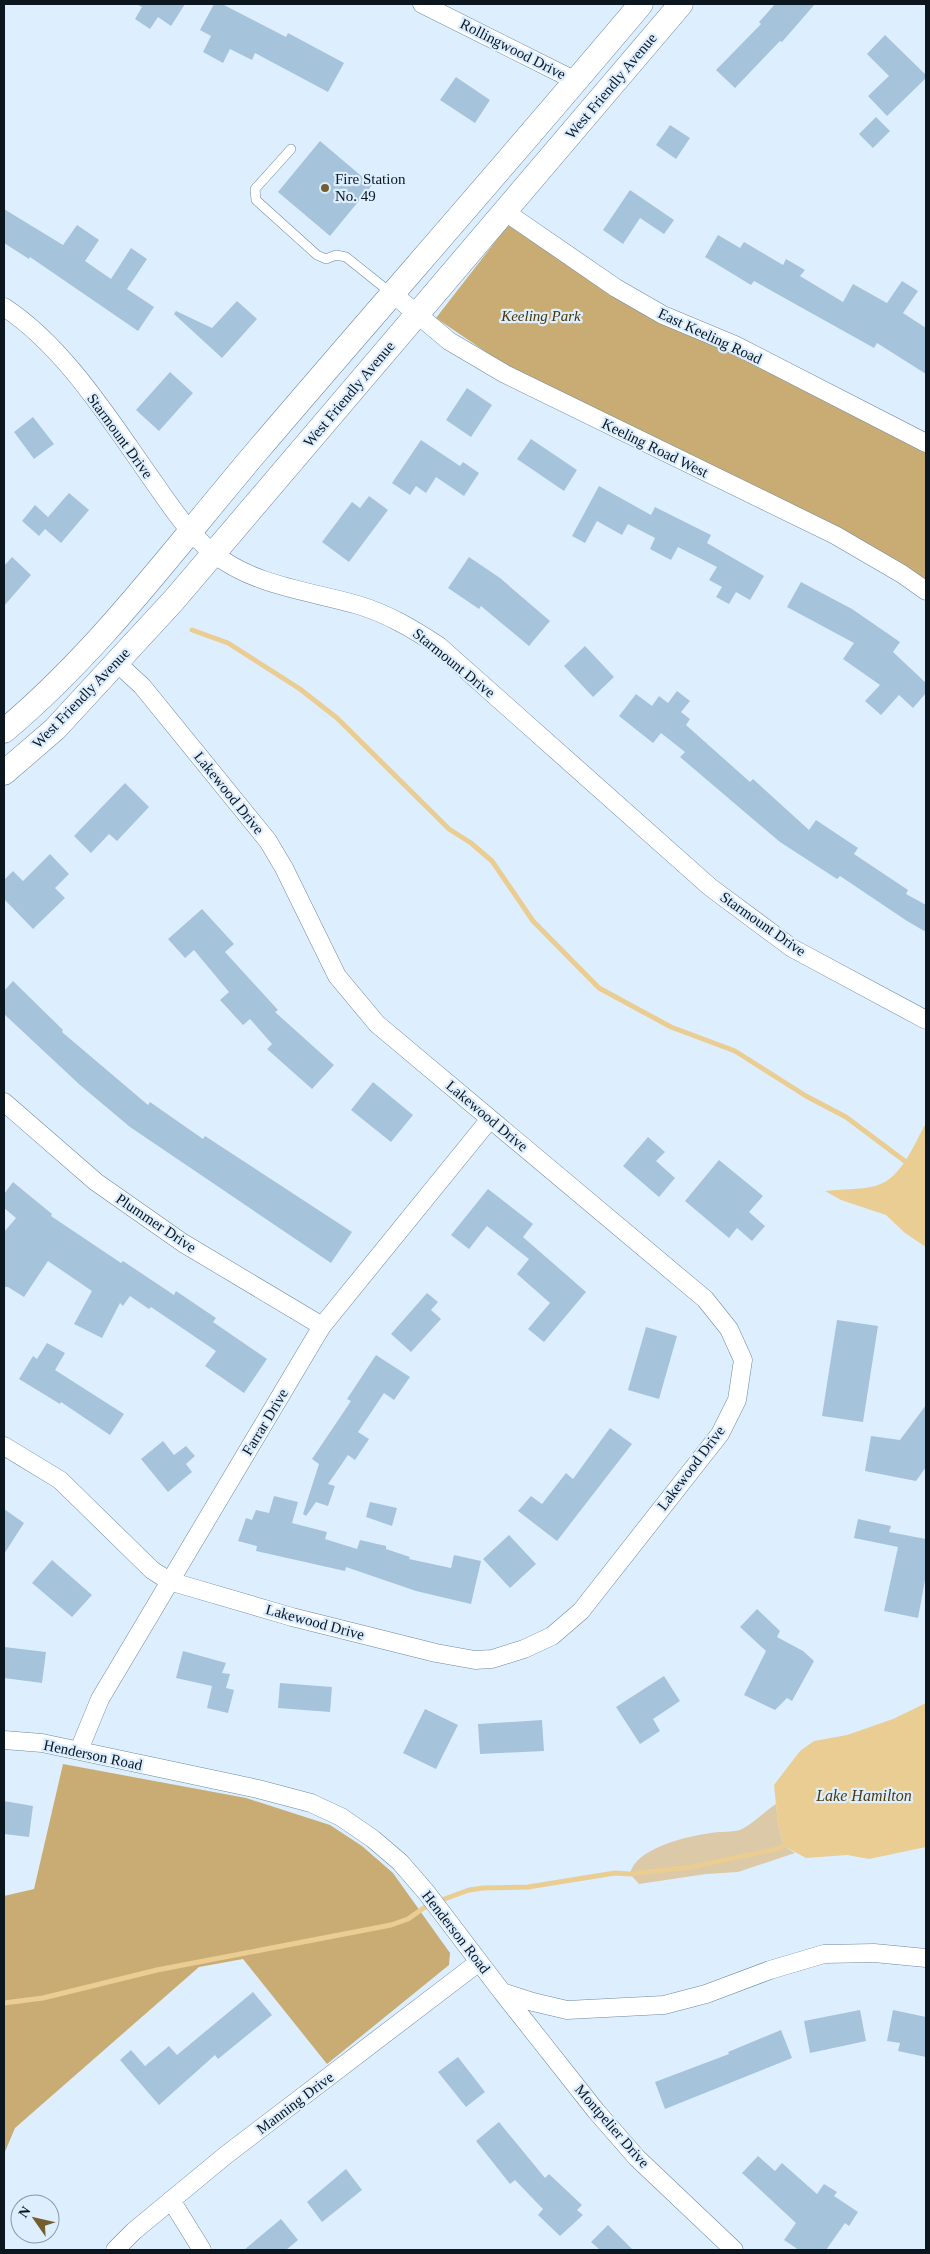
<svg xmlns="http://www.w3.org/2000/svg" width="930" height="2254" font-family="'Times New Roman',serif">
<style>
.green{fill:#dbc9a7}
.forest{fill:#c9ac73}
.water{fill:#eacd92}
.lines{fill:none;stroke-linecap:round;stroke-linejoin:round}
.stream{stroke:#eacd92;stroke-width:5}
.building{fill:#a6c3dc}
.service-casing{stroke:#6d89a0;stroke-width:10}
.minor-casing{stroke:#6d89a0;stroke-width:19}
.secondary-casing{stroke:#6d89a0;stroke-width:25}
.service{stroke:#fff;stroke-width:9}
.minor{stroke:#fff;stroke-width:18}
.secondary{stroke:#fff;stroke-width:24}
.poi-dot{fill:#755e2e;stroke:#ddefff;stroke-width:2}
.labels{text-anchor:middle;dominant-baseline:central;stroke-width:4.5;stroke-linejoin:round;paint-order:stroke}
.street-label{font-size:15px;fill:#0b161f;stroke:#ddefff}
.poi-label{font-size:15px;fill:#0b161f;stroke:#ddefff;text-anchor:start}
.park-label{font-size:15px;font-style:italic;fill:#473302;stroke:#ddefff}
.water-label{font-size:16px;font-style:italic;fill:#4d390a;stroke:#ddefff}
</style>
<rect width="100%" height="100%" fill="#ddefff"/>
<path class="green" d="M776,1804l2,20 6,22 11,7 -57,19 -32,2 -67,10 -9,-10c5,-26 58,-38 81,-41 9,-2 23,0 31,-4 12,-6 23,-18 34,-25z"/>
<path class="forest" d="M509,224l226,129 191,98v131l-415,-213 -75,-51z
M63,1764l183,34 84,27 32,21 31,27 57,80 -1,12 -122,99 -84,-105 -44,8 -184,161 -11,26v-258l30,-7z"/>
<path class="water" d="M926,1123v124l-21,-14 -19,-18 -45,-15 -16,-9c16,-2 35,-1 50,-5 27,-7 39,-42 51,-63z
M926,1703v144l-57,12 -22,-4 -41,3 -22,-12 -6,-22 -4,-39 26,-34 14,-10 33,-6 46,-16z"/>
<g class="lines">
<path class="stream" d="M192,630l36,13 72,46 37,29 112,111 22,14 21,18 41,60 66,67 72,39 64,24 71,45 40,21 64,48
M4,2003l39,-5 114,-28 234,-45 17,-6 20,-14 41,-15 14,-2 45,-1 87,-14 15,1 61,-7 86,-18 13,-6"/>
</g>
<path class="building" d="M136,4h49l-14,22 -13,-9 -8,12 -15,-10 7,-12z
M214,4h8l64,33 2,-4 56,30 -16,29 -73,-39 -3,7 -22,-11 -7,14 -20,-11 8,-16 -11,-6z
M775,4h40l-33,38 -2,-1 -45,47 -19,-18 45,-46 -2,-2z
M885,35l41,40v3l-39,38 -19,-20 21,-20 -22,-22z
M456,77l34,23 -15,23 -35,-23z
M876,117l14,14 -17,17 -14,-14z
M670,125l20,13 -14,21 -20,-14z
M320,141l52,44 -42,51 -52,-44z
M630,190l44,30 -10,14 -24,-16 -17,26 -20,-14z
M4,209l59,36 14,-20 22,15 -14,21 26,18 20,-31 16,11 -20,30 27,18 -16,24 -108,-74 -1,2 -25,-16z
M718,235l22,13 4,-6 39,23 3,-6 19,11 -5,6 43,26 10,-18 34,19 15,-22 16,10 -15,22 23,15v46l-49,-31 -3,5 -120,-67 -3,4 -46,-28z
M237,301l20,18 -35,39 -48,-44 2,-3 36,17z
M170,372l23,21 -34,38 -23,-21z
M467,388l25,17 -21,32 -25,-17z
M33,417l21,27 -20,15 -20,-27z
M531,439l46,31 -13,21 -47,-32z
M421,440l39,26 3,-4 16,11 -15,23 -28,-19 -10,16 -10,-7 -6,9 -18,-12z
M599,486l52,29 4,-8 56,28 -4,8 57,33 -14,24 -14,-8 -7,12 -13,-7 6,-10 -13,-7 8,-13 -39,-20 -7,13 -21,-11 5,-11 -27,-14 -6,11 -25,-14 -12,22 -13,-7z
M69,493l20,17 -28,33 -16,-14 -6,7 -17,-15 13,-16 13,12z
M369,496l19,14 -39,52 -27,-20 30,-40 8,6z
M12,557l19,18 -27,31v-40z
M469,557l31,21 50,43 -21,25 -48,-40 -2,3 -31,-21z
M801,582l51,27 48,33 -7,10 33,31v10l-13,15 -14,-13 -18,20 -16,-14 15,-16 -37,-26 11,-16 -67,-36z
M585,646l29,31 -21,20 -29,-31z
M677,691l13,10 -9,11 9,7 -4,6 64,57 3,-3 56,51 7,-10 42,28 -4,6 54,36 -2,4 20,11v27l-19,-11 -67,-45 -3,3 -57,-37 -100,-85 5,-5 -24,-19 -8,10 -34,-27 17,-22 16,12 7,-10 9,7z
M125,783l24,24 -32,34 -8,-7 -18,19 -17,-17z
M50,854l19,20 -14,14 10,10 -32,31 -29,-30v-19l9,-9 10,10z
M202,909l32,35 -9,8 53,58 -3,2 59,53 -22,24 -45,-40 5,-5 -22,-25 -7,6 -23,-25 9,-8 -35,-42 -9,8 -17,-19z
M13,981l50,49 -1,2 86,73 2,-3 53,37 2,-3 147,96 -21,31 -201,-136 -50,-42 -76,-71v-23z
M373,1082l40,33 -22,27 -40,-32z
M648,1137l17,15 -9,9 19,17 -16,19 -36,-31z
M719,1160l44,36 -14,16 16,14 -13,15 -15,-13 -8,10 -44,-37z
M13,1182l39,32 -1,2 70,47 2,-2 51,34 2,-4 40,27 -3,4 54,37 -23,34 -39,-27 11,-15 -65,-44 -2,2 -19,-13 -7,10 -3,-3 -18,35 -28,-14 18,-33 -44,-30 -24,36 -16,-10h-4v-55l12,-14 -12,-10v-14z
M488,1189l45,35 -10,13 63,55 -42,50 -16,-13 22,-26 -33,-29 12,-15 -42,-33 -18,23 -18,-14z
M427,1293l11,9 -7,8 10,9 -30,33 -20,-18z
M837,1320l41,6 -15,96 -41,-6z
M646,1327l31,9 -18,63 -31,-9z
M47,1343l18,10 -10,17 69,44 -14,21 -49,-33 -1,2 -41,-25 14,-23 4,3z
M376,1355l34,22 -16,23 -10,-7 -26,39 11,7 -14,21 -7,-5 -20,29 7,2 -7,20 -12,-4 -10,14 -3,-2 16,-50 -7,-5 39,-58 -4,-2z
M926,1405v62l-10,14 -51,-10 6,-35 29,4z
M610,1428l22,16 -75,97 -39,-30 13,-15 11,8 24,-31 7,6z
M163,1441l11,14 12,-9 9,10 -9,8 6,8 -24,20 -27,-33z
M274,1496l24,6 -6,21 35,9 -2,7 32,10 3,-9 26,6v3l24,8 -1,2 42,9 3,-13 27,6 -10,43 -55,-13 -70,-24 -1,4 -89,-20 1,-5 -19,-5 8,-23 6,2 4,-10 13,3z
M370,1502l27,6 -5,18 -26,-9z
M4,1509l20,14 -20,31z
M858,1519l33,7 -2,6 37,7v36l-8,43 -34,-7 14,-64 -44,-9z
M509,1535l27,29 -26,24 -27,-29z
M52,1560l40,35 -20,22 -40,-34z
M757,1609l23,22 -3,6 26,14 11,10 -22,40 -5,-3 -12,12 -31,-15 22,-44 -26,-24z
M4,1647l42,5 -4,31 -38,-5z
M183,1651l43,12 -4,10 8,1 -4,14 8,2 -6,23 -21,-5 5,-22 -36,-8z
M664,1676l16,25 -27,18 7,12 -20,13 -24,-37z
M280,1683l52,4 -2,25 -52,-4z
M425,1709l33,16 -22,44 -33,-16z
M542,1720l2,31 -64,3 -2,-30z
M4,1801l29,5 -4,31 -25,-3z
M253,1992l19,23 -54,44 -3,-4 -56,50 -39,-45 11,-10 14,16 24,-20 8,9z
M860,2010l6,31 -56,12 -6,-32z
M893,2010l33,7v40l-28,-6 2,-8 -13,-2z
M781,2030l11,28 -127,51 -10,-27 74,-28 -1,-2z
M458,2057l27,35 -19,15 -28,-35z
M499,2122l46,56 4,-4 33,31 -5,5 6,5 -23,21 -22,-21 5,-6 -28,-29 -5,4 -34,-43z
M758,2156l17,15 7,-8 35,31 7,-10 13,8 -3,4 24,16 -9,14 -4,-3 -19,27h-27l-15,-10 12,-17 -54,-50z
M346,2169l16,21 -40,32 -15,-20z
M281,2219l17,21 -12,10h-42z
M608,2225l25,25h-33l-9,-8z"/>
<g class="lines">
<defs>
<path id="service" d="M291,149l-36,40 1,11 61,55 9,4 10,-4 10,2 45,36"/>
<path id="minor" d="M422,4l154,77
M504,211l112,77 47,27 72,30 191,98
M392,293l57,48 56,33 330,161 67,39 24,17
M4,307c60,39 106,113 147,171 19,27 36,54 62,75 41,33 97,38 145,52 30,9 55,24 81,41l271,241 82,61 134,72
M4,1102l92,80 87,61 139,83
M4,1446l56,34 92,90 17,11 123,36 144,36 39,7 17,-1 32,-10 28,-13 29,-25 139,-177 17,-34 6,-40 -14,-31 -24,-30 -328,-275 -40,-48 -53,-108 -16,-27 -126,-155 -25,-23
M4,1740l38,3 216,46 53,14 30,14 32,22 27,23 26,30 76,100 31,10 34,8 97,-5 42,-11 64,-24 54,-16 50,-1 52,5
M79,1750l21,-51 222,-373 168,-207
M502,1992l94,119 41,47 97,92
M171,2200l31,50
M115,2250l19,-19 92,-76 253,-193"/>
<path id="secondary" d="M4,731c97,-81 172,-185 254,-281 127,-149 257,-296 383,-446
M4,773l51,-44 119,-129 507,-596"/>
</defs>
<use href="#service" class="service-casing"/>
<use href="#minor" class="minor-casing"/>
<use href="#secondary" class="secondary-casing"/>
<use href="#service" class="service"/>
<use href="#minor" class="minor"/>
<use href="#secondary" class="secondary"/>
</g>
<circle class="poi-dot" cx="325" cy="188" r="5"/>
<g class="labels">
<g class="street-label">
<text transform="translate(513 49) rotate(27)">Rollingwood Drive</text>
<text transform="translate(611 86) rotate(-50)">West Friendly Avenue</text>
<text transform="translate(710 336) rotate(25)">East Keeling Road</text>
<text transform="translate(349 394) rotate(-50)">West Friendly Avenue</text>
<text transform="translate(120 436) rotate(54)">Starmount Drive</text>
<text transform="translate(655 448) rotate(26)">Keeling Road West</text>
<text transform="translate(454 663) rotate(39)">Starmount Drive</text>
<text transform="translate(81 698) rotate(-46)">West Friendly Avenue</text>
<text transform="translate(229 793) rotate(51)">Lakewood Drive</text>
<text transform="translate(763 924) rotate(35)">Starmount Drive</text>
<text transform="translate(487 1116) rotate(40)">Lakewood Drive</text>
<text transform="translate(156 1223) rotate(34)">Plummer Drive</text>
<text transform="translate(265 1422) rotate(-59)">Farrar Drive</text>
<text transform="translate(691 1468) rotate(-53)">Lakewood Drive</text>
<text transform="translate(315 1622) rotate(15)">Lakewood Drive</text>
<text transform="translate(93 1755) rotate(12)">Henderson Road</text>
<text transform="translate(456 1932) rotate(52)">Henderson Road</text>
<text transform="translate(295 2103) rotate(-37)">Manning Drive</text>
<text transform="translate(612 2126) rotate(49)">Montpelier Drive</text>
</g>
<g class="poi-label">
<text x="335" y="179">Fire Station<tspan x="335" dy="17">No. 49</tspan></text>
</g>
<g class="park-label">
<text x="541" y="316">Keeling Park</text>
</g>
<g class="water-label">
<text x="864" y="1795">Lake Hamilton</text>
</g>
</g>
<rect width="930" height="2254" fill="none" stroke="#0b161f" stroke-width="10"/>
<g transform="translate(35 2219) rotate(304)"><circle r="24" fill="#ddefff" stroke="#8998a5"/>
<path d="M0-4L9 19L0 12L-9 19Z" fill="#755e2e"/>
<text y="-8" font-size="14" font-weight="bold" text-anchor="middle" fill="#0b161f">N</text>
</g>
</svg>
